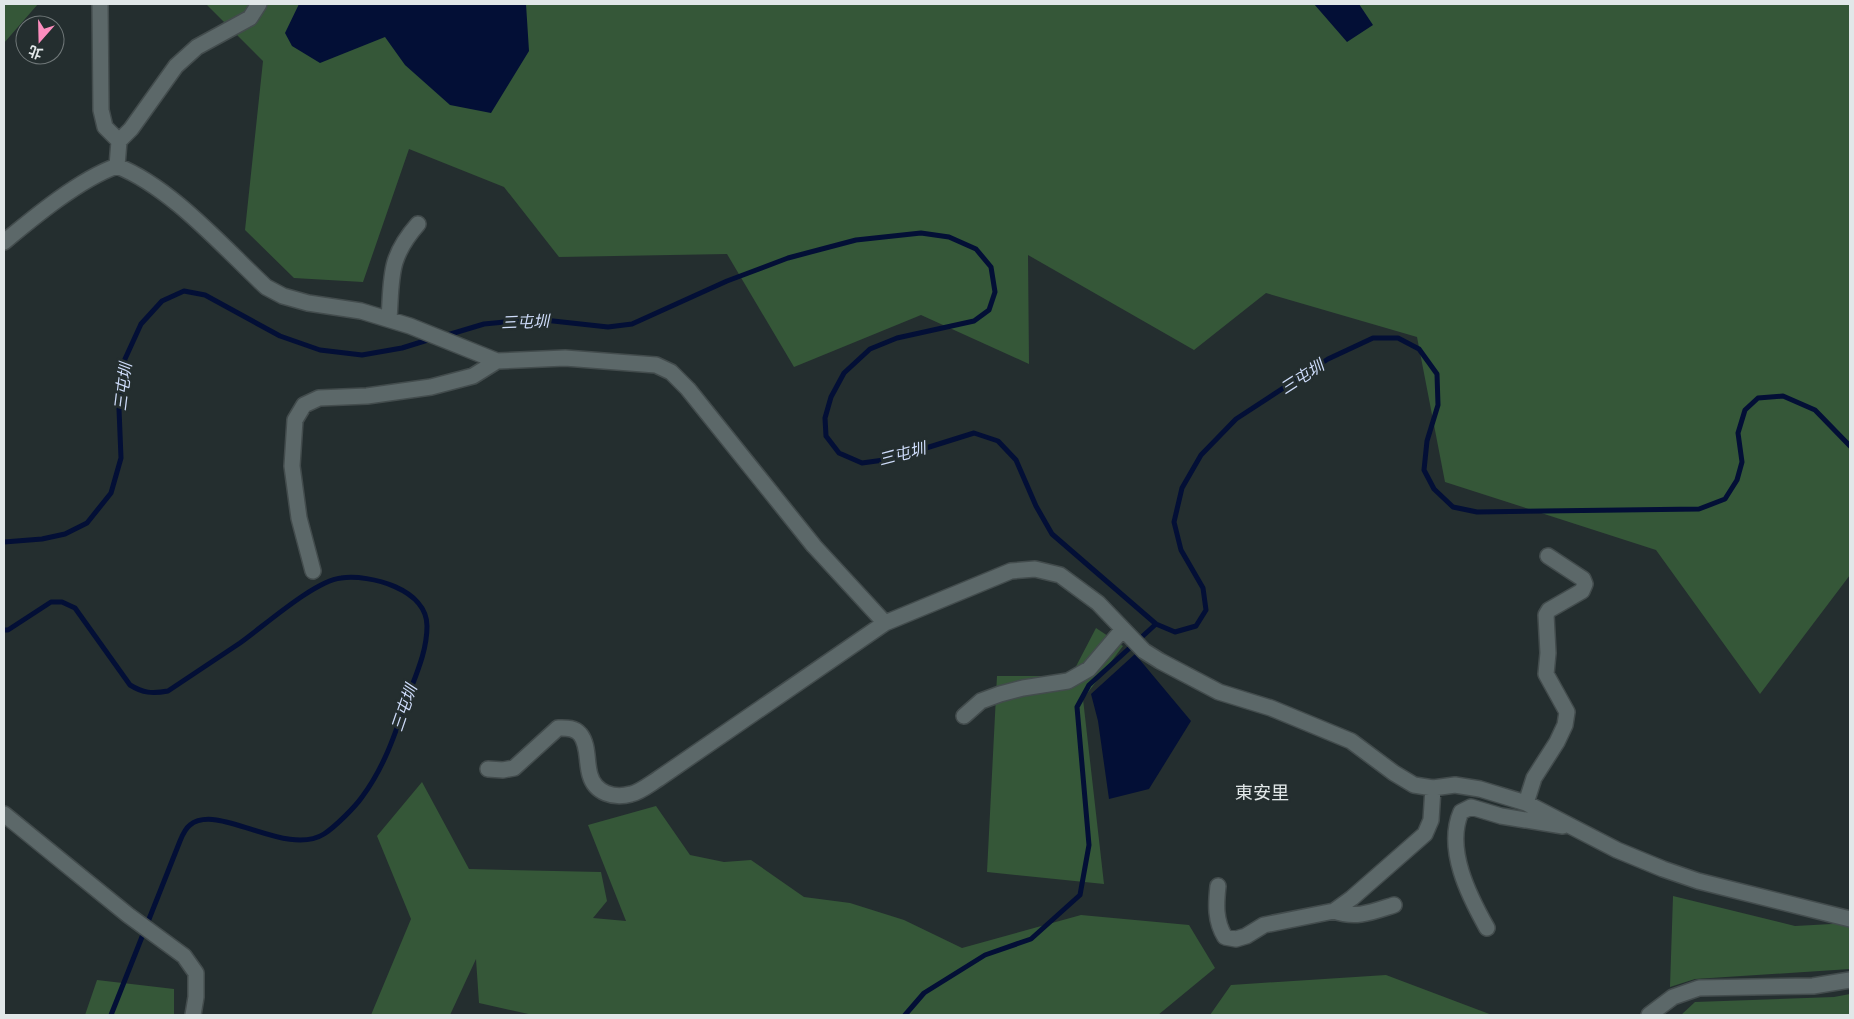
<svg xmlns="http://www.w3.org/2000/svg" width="1854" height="1019" font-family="Arial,'Noto Sans TC',sans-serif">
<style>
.green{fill:#355738}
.water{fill:#030f36}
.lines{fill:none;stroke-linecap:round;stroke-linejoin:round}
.stream{stroke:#030f36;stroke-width:5}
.minor-casing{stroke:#434c4d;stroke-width:18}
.minor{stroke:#5c6869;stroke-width:15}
.labels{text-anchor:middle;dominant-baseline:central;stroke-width:5;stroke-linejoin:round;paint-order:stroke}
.water-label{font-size:16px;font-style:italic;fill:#cedcfa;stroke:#242e2f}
.quarter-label{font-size:18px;fill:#e1e7e8;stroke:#242e2f}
</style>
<rect width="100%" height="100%" fill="#242e2f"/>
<path class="green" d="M4,4h34l-34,39z
M206,4h1644v571l-90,119 -104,-144 -211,-68 -28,-145 -151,-44 -72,57 -166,-95 1,109 -108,-49 -127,52 -67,-113 -168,3 -55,-70 -95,-38 -46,133 -69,-4 -49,-48 18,-169z
M1096,628l27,18 -40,53 21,185 -117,-12 10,-196h74z
M422,782l47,87 132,3 6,29 -14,17 33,3 -38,-96 68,-19 34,49 34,7 27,-2 53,37 46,6 54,17 58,28 119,-33 108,10 26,43 -57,47h-625l-54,-12 -3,-44 -26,56h-79l40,-96 -34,-83z
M1673,896l122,30 55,-3v46l-155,10 -25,8z
M1386,975l106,40h-282l21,-30z
M97,980l77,9v26h-89z
M1850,994v21h-169l14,-13 139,-5z"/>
<path class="water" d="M299,4h227l3,47 -38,62 -41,-8 -45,-40 -20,-28 -65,26 -28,-17 -7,-13z
M1314,4h45l14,21 -26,17z
M1135,654l56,67 -42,68 -40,10 -11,-78 -7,-27z"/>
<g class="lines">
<path class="stream" d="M444,336l40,-12 51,-5 73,8 24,-3 95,-43 61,-23 68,-18 65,-7 28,4 27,12 15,18 4,25 -6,18 -15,11 -77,17 -27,11 -26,24 -13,24 -6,21 1,18 13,17 23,10 29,-4 83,-26 24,8 18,19 20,46 16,28 104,90 19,8 21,-6 10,-16 -3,-22 -22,-38 -7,-28 8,-34 19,-33 35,-36 92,-60 45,-21h25l21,11 18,25 1,31 -11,36 -3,29 10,19 19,18 24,5 222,-3 26,-10 12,-19 5,-18 -4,-29 7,-23 13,-12 25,-2 32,14 35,36
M4,542l38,-3 23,-5 22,-11 24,-30 10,-35 -2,-49 6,-50 16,-35 21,-23 22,-10 21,4 75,41 40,14 42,5 40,-7 29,-9
M4,630h4l43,-28h11l13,6 55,77c13,8 22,9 38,6 24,-16 48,-32 72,-48 24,-17 74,-62 101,-65 29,-4 86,11 86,48 0,23 -9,44 -17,65 -13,37 -24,74 -48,106 -7,10 -27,30 -38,37 -38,24 -106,-32 -134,-9 -4,3 -8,11 -10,16l-69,174
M905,1015l19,-22 61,-38 46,-16 49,-44 9,-50 -12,-138 12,-22 67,-61"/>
<defs>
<path id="minor" d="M100,4l1,106 4,17 14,14
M117,166l2,-25 12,-12 45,-63 21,-19 53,-29 9,-14
M4,242c30,-25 76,-63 113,-76 54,21 106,81 149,121l17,9 25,7 53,8 49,15 87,35 68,-3 91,7 15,7 17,17 126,157 71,77
M389,319c3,-42 -1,-61 29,-95
M313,571l-14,-53 -7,-52 3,-46 9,-15 15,-7 48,-2 64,-9 42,-11 24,-15
M964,716l17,-15 19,-7 23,-6 45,-7 21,-12 34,-40
M488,769l15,1 11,-2 44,-40c7,0 16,-1 22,6 9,11 6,28 10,41 5,18 24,24 41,19 9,-2 19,-10 27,-15l227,-156 126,-52 24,-2 25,6 38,28 46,48 16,10 59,31 52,16 80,33 43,32 20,12 19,3 22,-3 25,4 46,14 91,47 46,19 35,12 152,38
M1526,803l8,-25 23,-36 8,-17 2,-13 -21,-38 2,-21 -2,-38 3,-5 33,-19 3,-7 -2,-5 -35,-23
M4,814l124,101 56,41 12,17v24l-3,18
M1218,886c-2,18 -3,35 7,51l11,2 10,-3 18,-11 70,-14 18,-13 73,-64 6,-14 2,-32
M1334,911c22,8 38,1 60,-6
M1487,928c-18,-32 -42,-79 -26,-116l10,-5 30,9 62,10
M1649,1015l24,-18 26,-9 114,-2 37,-6"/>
</defs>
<use href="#minor" class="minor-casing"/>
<use href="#minor" class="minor"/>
</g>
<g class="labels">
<g class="water-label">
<text transform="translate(525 322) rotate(-2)">三屯圳</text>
<text transform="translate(1302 377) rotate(-33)">三屯圳</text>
<text transform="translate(123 387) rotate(-83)">三屯圳</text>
<text transform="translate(902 454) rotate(-15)">三屯圳</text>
<text transform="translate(404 708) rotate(-71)">三屯圳</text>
</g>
<g class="quarter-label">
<text x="1262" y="793">東安里</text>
</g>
</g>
<rect width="1854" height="1019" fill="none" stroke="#e1e7e8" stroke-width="10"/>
<g transform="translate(40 40) rotate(200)"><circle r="24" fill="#242e2f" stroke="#707879"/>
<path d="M0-4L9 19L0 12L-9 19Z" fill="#fd8ebf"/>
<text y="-8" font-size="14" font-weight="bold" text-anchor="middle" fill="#e1e7e8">北</text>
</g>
</svg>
